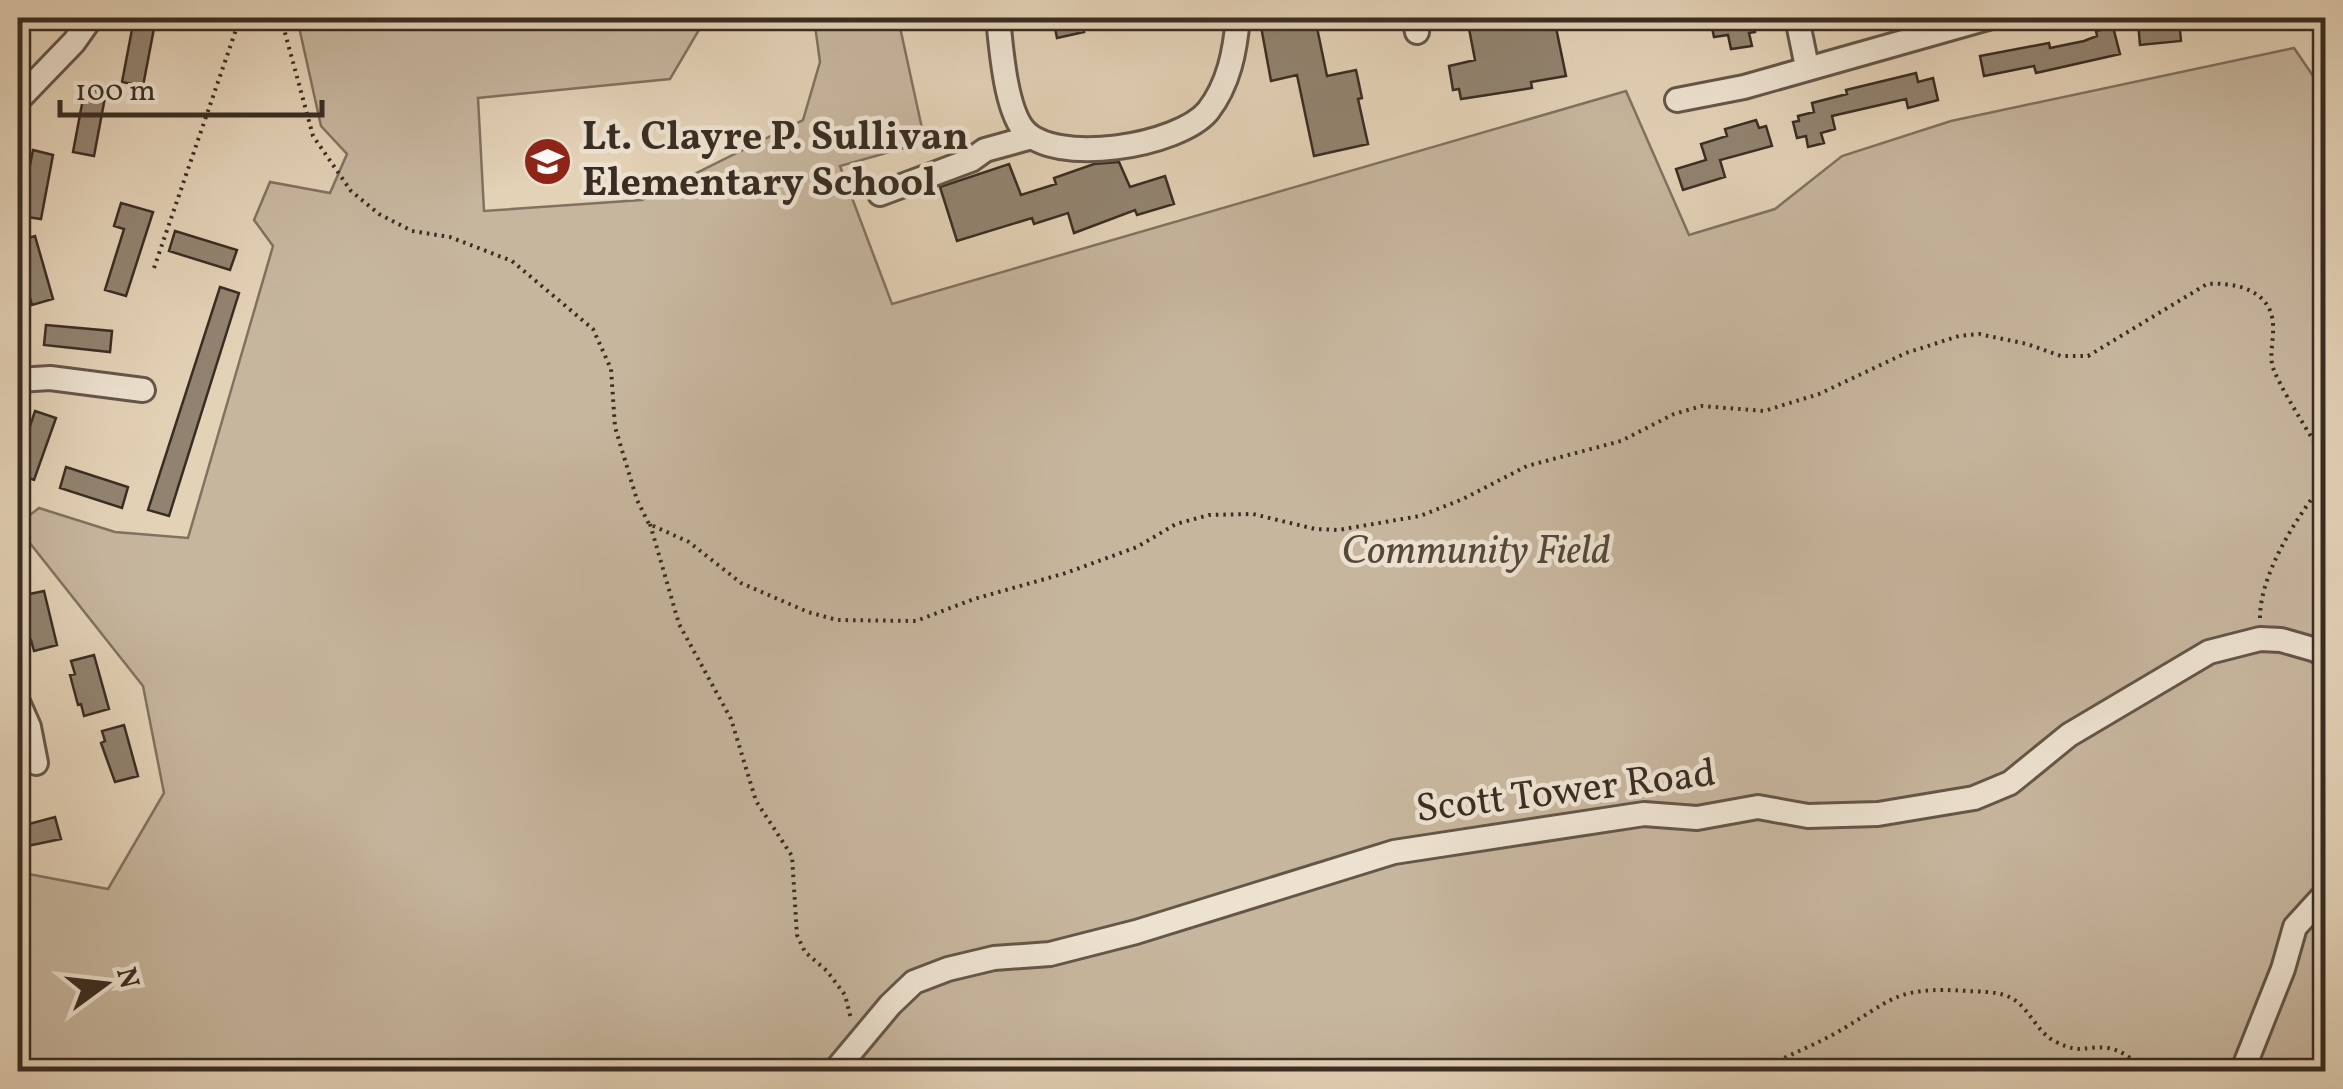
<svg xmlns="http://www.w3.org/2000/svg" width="2343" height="1089" font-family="Vollkorn,serif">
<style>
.green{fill:#c7b69e;stroke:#807260;stroke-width:2.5}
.building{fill:#928370;stroke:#392d23;stroke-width:2.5}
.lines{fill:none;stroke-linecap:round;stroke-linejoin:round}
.minor-casing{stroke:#645648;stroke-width:28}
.path{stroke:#392d23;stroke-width:4;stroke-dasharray:2.5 5;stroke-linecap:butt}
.minor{stroke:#ede2d0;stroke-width:22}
.labels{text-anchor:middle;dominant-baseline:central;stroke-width:9;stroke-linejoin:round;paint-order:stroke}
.poi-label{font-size:40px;font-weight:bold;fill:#392d23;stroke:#ede2d0;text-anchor:start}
.park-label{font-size:40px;font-style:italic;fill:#55483c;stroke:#ede2d0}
.street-label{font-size:40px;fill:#392d23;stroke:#ede2d0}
</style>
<rect width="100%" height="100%" fill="#e4d2b7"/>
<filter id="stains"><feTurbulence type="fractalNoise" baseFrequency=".002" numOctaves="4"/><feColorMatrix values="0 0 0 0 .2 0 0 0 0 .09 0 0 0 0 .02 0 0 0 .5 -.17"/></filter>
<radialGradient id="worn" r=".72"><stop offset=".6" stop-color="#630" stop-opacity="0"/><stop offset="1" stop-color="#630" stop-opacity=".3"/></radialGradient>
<path class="green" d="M297,18h409l-36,61 -192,19 6,113 158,-11 161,-80 17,-58 -6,-44h84l27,124 -85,24 52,138 734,-213 63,144 86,-26 67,-53 109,-35 343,-73 32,47 -1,976h-2307v-199l90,17 56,-96 -21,-107 -125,-158v-4l21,-16 76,24 73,6 85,-292 -19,-26 16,-38 60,11 17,-39 -26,-28z"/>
<path class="building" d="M18,18h18l-18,33z
M1053,18h27l4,14 -27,6z
M1275,18h40l12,58 29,-6 6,28 -4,1 10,45 -54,12 -17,-81 -26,6 -11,-60z
M1467,18h87l12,58 -35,6 1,6 -71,11 -2,-10 -6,1 -4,-24 26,-6z
M1710,18h43l2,14 -6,1 3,13 -21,3 -3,-14 -14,2z
M2150,18l29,1 2,22 -41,4 -2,-23 12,-2z
M134,19l21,4 -12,63 -21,-4z
M2113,27l7,27 -84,19 -2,-7 -50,10 -4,-20 69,-13 1,5 34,-7 13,-5 -1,-5z
M1916,73l2,9 15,-4 5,22 -30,8 -2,-9 -74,17 3,13 -14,4 3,10 -16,4 -2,-11 -9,2 -4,-16 6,-1 -1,-5 16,-4 -2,-9 35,-9 -1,-4z
M85,88l21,4 -12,64 -21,-4z
M1756,120l3,8 7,-2 6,20 -52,14 5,17 -42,13 -7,-21 30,-9 -5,-16 26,-8 -2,-7z
M33,150l20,5 -12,64 -21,-3z
M1119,162l11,25 35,-11 9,28 -37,11 -2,-5 -61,23 -6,-20 -34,11 -2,-6 -75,23 -17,-54 69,-23 12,31 35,-11 -2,-6 40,-14z
M121,203l32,9 -27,84 -21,-6 19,-61 -10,-3z
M175,231l62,19 -7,20 -61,-19z
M35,236l18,63 -21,6 -14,-51v-13z
M220,287l19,6 -70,223 -21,-6z
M46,325l66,6 -2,21 -66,-7z
M35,411l21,7 -22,62 -16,-6v-12z
M66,467l62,20 -6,21 -62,-20z
M44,591l13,54 -23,6 -3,-11h-3l-8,-44z
M94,655l15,54 -25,7 -3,-12 -3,1 -8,-30 5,-1 -4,-13z
M124,725l14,51 -23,6 -14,-39 4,-2 -3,-10z
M22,797l7,27 26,-7 6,22 -43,9v-50z"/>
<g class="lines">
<defs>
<path id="minor" d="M998,18c3,28 7,88 25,111 31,38 156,17 185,-18 21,-27 27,-60 30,-93
M1414,18l3,14
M1797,18l10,49
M18,100l56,-58 17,-24
M1677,100l67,-13 244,-69
M880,194l91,-34 14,-10 47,-13
M18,380l32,-2 93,12
M18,702l11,25 7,36
M834,1072l56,-67 24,-23 34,-13 46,-11 56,-4 86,-22 258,-80 250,-38 53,4 61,-11 50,9 70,-2 96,-16 36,-15 59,-48 140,-83 51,-13 21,1 35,10 10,7
M2242,1072l41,-103 12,-42 31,-34"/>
</defs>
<use href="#minor" class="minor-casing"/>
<path class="path" d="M281,18l32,118 38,55 28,23 33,17 38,6 62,24 81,68 18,40 4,58 22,73 12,24 40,18 52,41 67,29 29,8 79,1 58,-22 92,-26 71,-26 39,-23 33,-9 44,-1 62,15 23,1 82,-14 43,-17 64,-33 94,-25 53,-27 28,-8 62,5 55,-17 87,-41 53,-17 20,-2 48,10 34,12h27l119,-72c28,-2 64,6 66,40 1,13 -3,27 -1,40 3,17 43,78 54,97
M154,268l86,-250
M650,524l29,100 52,95 25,82 36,55 5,79 8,17 22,19 18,24 6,24
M2260,618c0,-45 38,-103 66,-138
M1758,1072c24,-15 51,-24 76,-38 60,-34 59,-48 134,-43 14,1 32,0 45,8 17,10 24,34 43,43 26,13 29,3 52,6 14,2 28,14 39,24"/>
<use href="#minor" class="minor"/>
</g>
<defs>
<symbol id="school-disc" viewBox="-11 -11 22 22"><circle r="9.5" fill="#8f2418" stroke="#ede2d0"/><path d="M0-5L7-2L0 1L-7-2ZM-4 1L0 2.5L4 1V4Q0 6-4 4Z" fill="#fff"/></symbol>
</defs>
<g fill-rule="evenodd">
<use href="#school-disc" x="520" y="134" width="55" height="55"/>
</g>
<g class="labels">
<g class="poi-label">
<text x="582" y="139">Lt. Clayre P. Sullivan<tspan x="582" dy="46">Elementary School</tspan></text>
</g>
<g class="park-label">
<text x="1476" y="553">Community Field</text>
</g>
<g class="street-label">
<text transform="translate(1566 793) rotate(-7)">Scott Tower Road</text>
</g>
</g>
<rect width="2343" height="1089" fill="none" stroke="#e4d2b7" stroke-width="60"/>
<rect x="20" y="20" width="2303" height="1049" fill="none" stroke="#392d23" stroke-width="5"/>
<rect x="30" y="30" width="2283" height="1029" fill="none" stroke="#392d23" stroke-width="2.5"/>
<g transform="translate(105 984) rotate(75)" stroke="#ede2d0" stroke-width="8" paint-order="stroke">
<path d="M0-8L18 38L0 25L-18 38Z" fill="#392d23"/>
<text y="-15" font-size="28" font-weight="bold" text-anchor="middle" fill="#392d23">N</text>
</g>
<path d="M60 100v15h262v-15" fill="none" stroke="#392d23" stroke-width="5"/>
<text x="75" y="100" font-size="30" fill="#392d23" stroke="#ede2d0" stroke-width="8" paint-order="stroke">100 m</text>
<rect width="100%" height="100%" filter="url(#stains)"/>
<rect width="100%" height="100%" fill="url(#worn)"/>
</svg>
